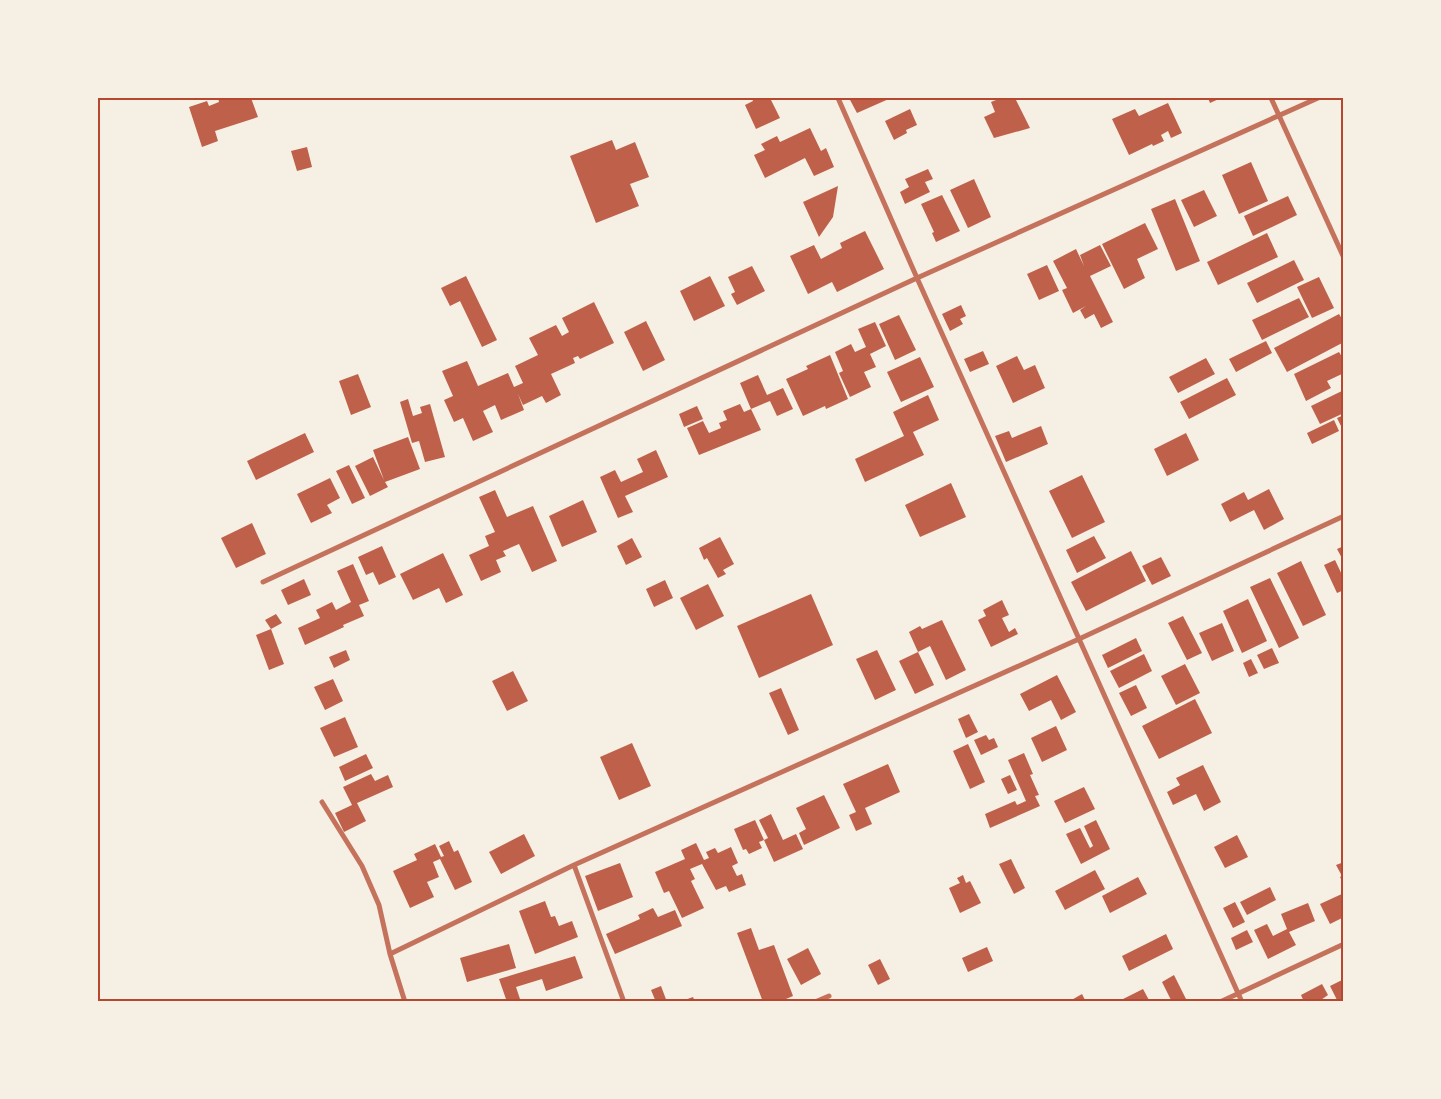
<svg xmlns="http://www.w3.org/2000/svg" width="1441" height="1099" font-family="Spectral,serif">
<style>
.building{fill:#bf614a}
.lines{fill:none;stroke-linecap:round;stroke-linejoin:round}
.minor{stroke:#c5725c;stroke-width:5}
.neatline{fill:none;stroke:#b5482f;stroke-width:2}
</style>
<rect width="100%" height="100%" fill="#f6efe4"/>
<path class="building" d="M218,98h33l7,19 -43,14 3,10 -16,6 -13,-40 18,-6 2,5 10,-4z
M752,98h18l10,20 -24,11 -11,-24 8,-4z
M849,98h42l-34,15z
M1001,98h14l15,30 -36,10 -10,-21 11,-5 -4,-10z
M1208,98h13l-11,5z
M1168,103l14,30 -11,5 -3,-7 -7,4 3,6 -11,5 -1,-2 -23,11 -17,-36 23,-10 4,7z
M910,109l7,16 -11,5 1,3 -13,7 -9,-19z
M810,128l11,23 5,-3 8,19 -20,9 -9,-18 -40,20 -11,-23 11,-5 -4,-6 16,-8 3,6z
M612,140l4,10 19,-8 14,35 -19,7 9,22 -43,17 -26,-67z
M307,147l5,20 -15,4 -6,-20z
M1251,162l17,39 -29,13 -17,-39z
M928,169l5,10 -8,3 5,10 -25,12 -5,-12 9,-5 -4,-8z
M974,179l17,38 -23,11 -18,-38z
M838,186l-5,31 -14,20 -16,-35z
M1204,190l13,26 -23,11 -13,-27z
M942,195l18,36 -24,11 -4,-9 2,-1 -13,-28z
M1288,196l9,19 -44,21 -9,-20z
M1175,199l25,62 -24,10 -25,-62z
M1145,223l13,26 -21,10 8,19 -21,11 -22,-45z
M865,231l19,38 -47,23 -5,-10 -24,12 -18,-38 24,-11 7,14 21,-11 -2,-5z
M1267,233l11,24 -60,28 -11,-23z
M1100,245l11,21 -21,10 23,46 -12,6 -7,-14 -9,5 -5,-9 6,-4 -13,7 -11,-23 5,-2 -14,-27 23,-12 8,17 -4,-11z
M1294,260l10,20 -47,23 -10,-20z
M1047,265l12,26 -20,9 -12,-26z
M752,266l13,25 -28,14 -6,-11 4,-2 -7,-15z
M466,276l31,64 -15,7 -22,-46 -10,5 -9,-18z
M710,276l15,30 -31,15 -14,-30z
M1319,277l15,31 -22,10 -15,-31z
M1299,298l10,19 -47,23 -10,-20z
M594,302l20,41 -34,16 -2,-3 -5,2 2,5 -24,11 10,21 -15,8 -4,-7 -19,9 -5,-11 6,16 -23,10 -6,-15 -12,6 10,21 -20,9 -10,-23 -9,4 -10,-22 9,-4 -11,-25 25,-10 11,25 30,-13 6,14 9,-4 -8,-17 23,-11 -9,-17 27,-13 6,11 7,-4 -7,-14z
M961,305l5,11 -6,3 3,5 -13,7 -8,-17z
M1339,314l5,8v20l-57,30 -13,-24z
M899,315l17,35 -21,10 -16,-36z
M646,321l19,39 -22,11 -19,-39z
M875,322l11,24 -16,8 6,13 -12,5 7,15 -21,10 -11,-24 4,-2 -8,-19 16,-8 4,8 11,-5 -8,-18z
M1266,341l6,12 -36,19 -7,-13z
M983,351l6,13 -19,8 -6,-13z
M1339,352l5,8v13l-17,8 4,7 -25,13 -12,-27z
M830,355l18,44 -22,10 -1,-3 -22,10 -17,-37 22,-10 -2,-3z
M1017,356l7,14 11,-5 10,23 -32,15 -17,-37z
M920,357l14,30 -33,15 -14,-30z
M1206,358l9,16 -37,19 -9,-16z
M358,374l13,33 -20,8 -12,-34z
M758,375l9,20 16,-7 10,21 -16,7 -7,-15 -19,8 -11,-26z
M1227,378l9,17 -47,24 -9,-17z
M1344,390v23l-24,11 -9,-18z
M928,395l11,25 -26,12 11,23 -59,27 -10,-23 49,-23 -11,-24z
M408,399l5,17 9,-3 -2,-6 10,-3 15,53 -20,5 -6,-21 -7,2 -12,-41z
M740,404l4,8 7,-3 10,21 -62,25 -12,-27 16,-7 6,12 12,-5 -2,-5 8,-3 -4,-9z
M697,406l6,13 -19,8 -5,-13z
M1344,415v17l-7,-14z
M1334,420l5,11 -27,13 -5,-11z
M1041,426l7,18 -42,18 -11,-26 14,-5 3,7z
M305,433l9,19 -58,28 -9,-19z
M1186,433l13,27 -32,16 -13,-27z
M408,437l12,32 -35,13 3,5 -18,9 -15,-30 18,-9 11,23 -11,-30z
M656,450l12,27 -43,19 8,16 -15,6 -18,-41 15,-7 6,12 22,-10 -6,-13z
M349,465l16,33 -13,6 -16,-33z
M1082,475l23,47 -33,16 -23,-47z
M330,478l10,20 -13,7 5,8 -21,10 -14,-29z
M951,483l15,34 -46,20 -15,-32z
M1269,489l15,30 -20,11 -10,-20 -24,12 -9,-18 23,-12 4,8z
M495,490l12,27 26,-11 24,55 -25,11 -13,-28 -16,7 3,5 -10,4 5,12 -20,9 -12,-26 20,-9 -4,-10 10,-4 -16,-35z
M583,500l14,32 -35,15 -13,-31z
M252,523l14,31 -30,14 -15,-30z
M1094,536l12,22 -29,15 -11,-23z
M720,537l14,27 -11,6 3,4 -8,4 -11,-20 -3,2 -5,-12z
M632,538l10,19 -16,8 -9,-19z
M382,546l14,31 -17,8 -6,-13 -7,3 -8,-18z
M1344,546v16l-7,-13z
M1131,551l15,30 -60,30 -15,-29z
M443,553l20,42 -17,8 -7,-15 -26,12 -13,-26z
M1161,557l10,19 -19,9 -10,-19z
M1335,560l9,19v11l-7,3 -13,-28z
M1301,561l25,54 -23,11 -26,-53z
M353,564l16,37 -10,4 5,11 -21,9 1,2 -39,18 -7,-17 22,-10 -4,-8 16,-8 4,8 15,-8 -14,-31z
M1270,578l29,60 -20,10 -29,-61z
M304,579l7,16 -23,10 -7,-15z
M665,580l8,18 -19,9 -8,-18z
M708,584l16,32 -28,14 -16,-32z
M811,594l22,51 -74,33 -22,-52z
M1248,599l19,42 -25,12 -19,-42z
M1002,600l7,15 -7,3 7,14 6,-4 3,6 -27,13 -13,-27 8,-4 -3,-6z
M276,614l6,9 -11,6 -6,-9z
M1183,616l19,37 -15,7 -19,-37z
M942,620l24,50 -20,10 -16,-34 -12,6 16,33 -19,9 -16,-33 19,-9 -9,-20 11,-6 2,3z
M1222,623l12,28 -22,10 -13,-28z
M271,629l13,35 -15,6 -13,-35z
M1136,638l6,13 -34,17 -6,-13z
M1272,648l7,15 -15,6 -7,-14z
M346,650l4,10 -16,8 -5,-11z
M877,650l19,40 -21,10 -19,-41z
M1144,654l8,17 -33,17 -9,-17z
M1251,659l7,14 -9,4 -6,-14z
M1185,664l15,29 -24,12 -15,-29z
M513,671l15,30 -21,10 -15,-30z
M1057,675l19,37 -15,8 -10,-20 -22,11 -9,-17z
M333,679l10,22 -18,9 -11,-23z
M1136,685l11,23 -16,8 -12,-23z
M781,688l18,42 -11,5 -19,-42z
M1195,699l17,34 -53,26 -17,-33z
M969,714l9,18 -12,6 -8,-19z
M345,717l13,30 -24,10 -14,-29z
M1056,726l11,24 -25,12 -11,-24z
M986,735l3,5 5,-2 4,9 -17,8 -7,-15z
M632,743l19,43 -32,14 -19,-43z
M968,744l17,38 -15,7 -17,-38z
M1024,753l9,21 -3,1 9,20 -4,1 5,10 -50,22 -5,-14 30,-13 2,4 9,-4 -18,-41z
M366,754l7,14 -28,13 -6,-14z
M888,764l12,28 -35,16 7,16 -16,7 -7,-16 7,-3 -13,-28z
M1203,765l18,37 -17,9 -8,-17 -23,11 -6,-13 13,-7 -4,-7z
M371,774l4,7 13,-6 5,12 -36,16 9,18 -22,11 -9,-19 17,-8 -9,-18z
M1010,775l7,15 -9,4 -7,-15z
M1084,787l11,22 -30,14 -11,-22z
M824,795l16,33 -36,17 -5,-12 7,-4 -10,-21z
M771,814l12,26 13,-6 7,15 -29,13 -10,-22 -5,2 3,6 -13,6 -3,-5 -3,1 -9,-21 21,-9 9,20 4,-2 -9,-18z
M1096,820l14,29 -29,15 -15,-30 14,-6 10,20 3,-2 -9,-20z
M524,834l11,22 -34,18 -12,-22z
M1237,835l11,22 -23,11 -11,-21z
M449,841l5,11 4,-2 14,32 -17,8 -15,-31 -7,3 6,15 -12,5 7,15 -24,11 -17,-37 24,-11 -3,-6 21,-10 6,13 3,-1 -5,-10z
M696,843l8,17 5,-2 -3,-6 9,-4 3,5 13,-6 7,16 -6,3 5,10 5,-2 4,11 -17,7 -3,-6 -10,4 -14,-26 -12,5 5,10 -4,2 13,27 -22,10 -13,-27 -5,2 -9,-21 30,-13 -4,-9z
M1011,859l14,29 -11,6 -15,-30z
M1344,862v23l-4,-8 2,-1 -6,-11z
M620,863l13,34 -35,14 -13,-35z
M1095,870l10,19 -40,21 -10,-19z
M963,875l3,8 4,-2 11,22 -21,10 -11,-25 11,-5 -3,-5z
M1138,877l9,17 -37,19 -8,-17z
M1270,887l6,13 -29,15 -7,-13z
M1344,893v24l-14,7 -10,-20z
M545,901l6,16 4,-1 4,10 13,-5 6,16 -43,17 -16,-43z
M1235,902l10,20 -12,6 -10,-20z
M1308,903l7,18 -26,11 7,13 -28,14 -14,-29 13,-6 6,12 14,-7 -6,-15z
M653,908l5,9 17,-7 7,16 -67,28 -9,-20 34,-15 -2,-4z
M751,928l8,22 15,-5 19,51 -14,6h-16l-26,-69z
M1247,930l6,12 -17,8 -5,-12z
M1166,934l7,15 -44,22 -7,-15z
M509,944l7,24 -49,14 -7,-24z
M987,947l6,14 -25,11 -6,-14z
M808,948l13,26 -20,11 -14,-26z
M575,956l8,22 -37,13 -4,-12 -26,8 5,15h-14l-8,-23z
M880,959l10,20 -12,6 -10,-20z
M1174,975l12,24 -5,3h-9l-10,-20z
M1344,979v23h-6l-8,-16z
M1322,984l6,11 -10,7h-14l-3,-7z
M661,986l6,16h-11l-5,-12z
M1143,989l7,13h-25l-2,-3z
M1082,994l4,8h-18z
M693,997l2,5h-13v-1z"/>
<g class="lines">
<path class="minor" d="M838,98l79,180 325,724
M1271,98l73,160
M263,582l654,-304 401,-180
M322,802l40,64 17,39 11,49 15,48
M574,865l50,137
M390,954l184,-89 505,-226 265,-123
M815,1002l14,-6
M1220,1002l124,-58"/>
</g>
<rect width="1441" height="1099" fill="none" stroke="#f6efe4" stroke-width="198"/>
<rect x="99" y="99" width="1243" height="901" class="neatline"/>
</svg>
